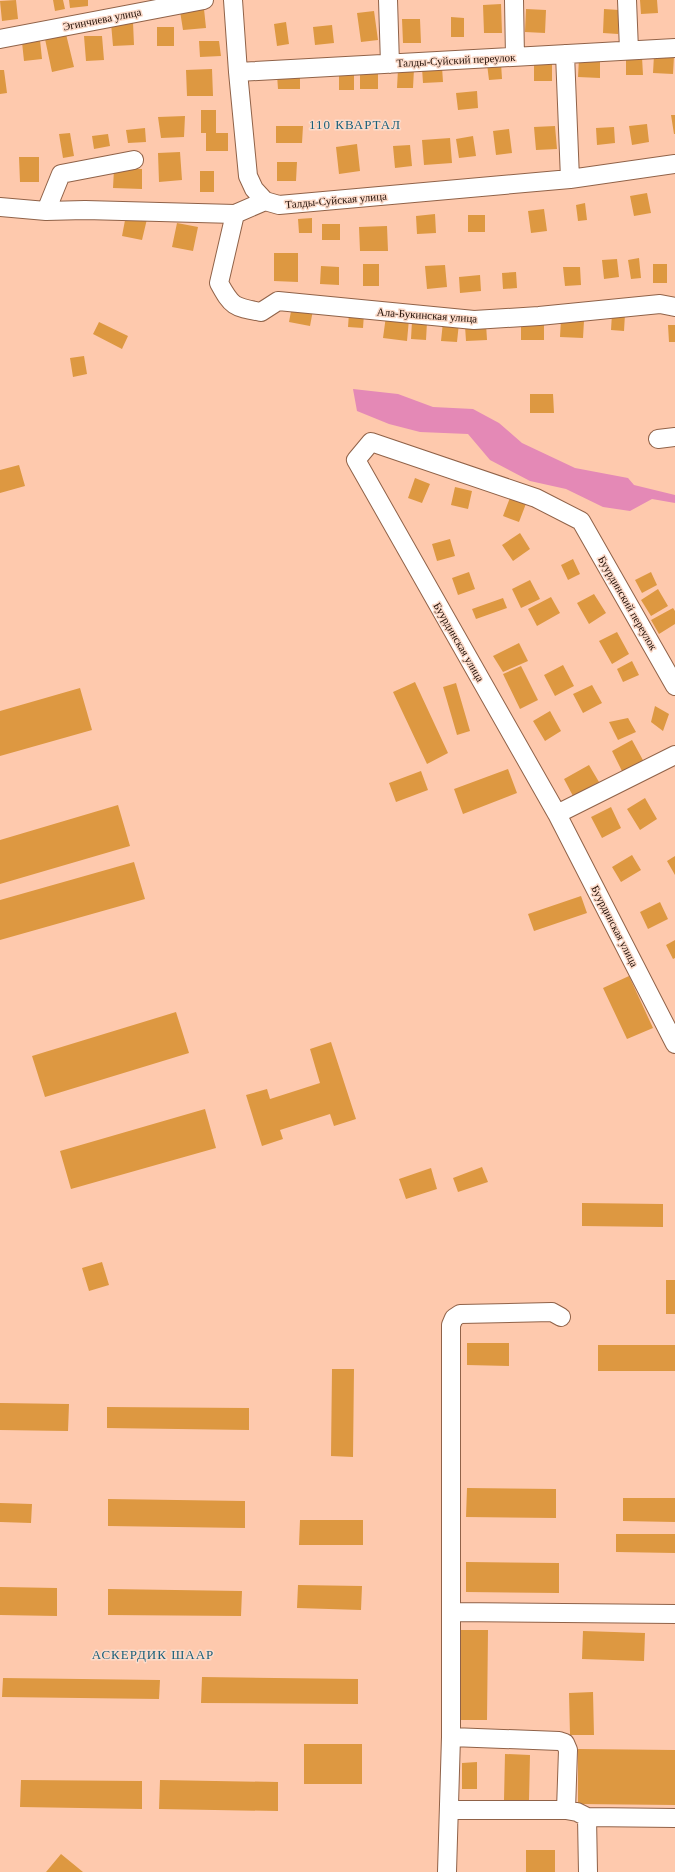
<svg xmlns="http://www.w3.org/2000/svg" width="675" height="1872" font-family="Georgia,serif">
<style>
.green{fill:#e489b6}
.building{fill:#dd9841}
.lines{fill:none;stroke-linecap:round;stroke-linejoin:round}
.minor-casing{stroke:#906248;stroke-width:20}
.minor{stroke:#fff;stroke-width:18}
.labels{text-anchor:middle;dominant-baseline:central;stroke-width:3;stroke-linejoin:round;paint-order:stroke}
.street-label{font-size:11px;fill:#200e05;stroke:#fcdbca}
.quarter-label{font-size:13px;letter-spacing:1px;fill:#195f7a;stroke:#fcdbca}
</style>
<rect width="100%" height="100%" fill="#fec9ad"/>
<path class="green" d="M353,389l45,5 35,13 40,2 26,14 23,20 53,25 53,10 6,7 41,10v8l-23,-4 -22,12 -27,-4 -37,-18 -36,-8 -40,-21 -22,-26 -48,-2 -31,-8 -32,-13z"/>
<path class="building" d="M16,0l2,19 -16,2 -2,-20z
M53,0h10l2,9 -10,2z
M69,0h19v6l-18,2z
M640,0h17l1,13 -17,1z
M501,4l1,29h-18l-1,-28z
M204,9l2,19 -23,2 -3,-19z
M526,9l20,1 -1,23 -20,-1z
M604,9l15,1 -1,24 -15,-1z
M374,11l4,29 -17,2 -4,-29z
M451,17l13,1v19h-13z
M402,19h18l1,24h-18z
M133,22l1,23 -21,1 -2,-23z
M286,22l3,22 -12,2 -3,-22z
M332,25l2,18 -19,2 -2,-18z
M157,27h17v19h-17z
M66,34l8,33 -22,5 -7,-33z
M84,36h18l2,24 -18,1z
M40,40l2,19 -18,2 -2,-19z
M199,41h20l2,15 -21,1z
M654,55l20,1 -1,18 -20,-1z
M626,57h16l1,18h-17z
M579,58h21v20l-22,-1z
M552,60v21h-18v-20z
M501,63l1,16 -13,1 -2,-16z
M442,67l1,15 -20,1 -1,-15z
M212,69l1,27h-26l-1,-26z
M398,69h16l-1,19h-16z
M0,70h4l3,23 -7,1z
M339,70h15v20h-15z
M360,70h18v19h-18z
M277,75h23v14h-22z
M477,91l1,17 -20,2 -2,-17z
M201,110h15v23h12v18h-22v-18h-5z
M671,115h4v19h-1z
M185,116l-1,21 -23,1 -3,-21z
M647,124l2,18 -17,3 -3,-19z
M276,126h27l-1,17h-26z
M555,126l2,23 -21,1 -2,-23z
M614,127l1,16 -18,2 -1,-17z
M145,128l1,14 -18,1 -2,-13z
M509,129l3,24 -16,2 -3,-24z
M70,133l4,23 -11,2 -4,-24z
M108,134l2,12 -16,3 -2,-13z
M473,136l3,20 -17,2 -3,-19z
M450,138l2,25 -28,2 -2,-25z
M357,144l3,27 -21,3 -3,-27z
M410,145l2,21 -17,2 -2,-22z
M180,152l2,28 -23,2 -1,-29z
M19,157h20v25h-19z
M277,162h20l-1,19h-19z
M114,169h28v20l-29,-1z
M200,171h14v21h-14z
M647,193l4,20 -17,3 -4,-20z
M585,203l2,17 -9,1 -2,-16z
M544,209l3,22 -16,2 -3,-22z
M435,214l1,19 -19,1 -1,-18z
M126,215l21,4 -5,21 -20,-4z
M468,215h17v17h-17z
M312,218v15h-13l-1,-14z
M177,223l21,4 -5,24 -21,-4z
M322,224h18v16h-18z
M387,226l1,25h-28l-1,-24z
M274,253h24v29l-24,-1z
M639,258l2,20 -10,1 -3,-19z
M617,259l2,18 -15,2 -2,-19z
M363,264h16v22h-16z
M653,264h14v19h-14z
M445,265l2,22 -20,2 -2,-23z
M321,266l18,1v18l-19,-1z
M563,267h17l1,18 -16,1z
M516,272l1,16 -14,1 -1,-16z
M480,275l1,16 -21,2 -1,-16z
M292,306l21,4 -3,16 -21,-4z
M349,313l15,1 -1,14 -15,-1z
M612,314h13l-1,17 -13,-1z
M386,316l23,3 -2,22 -24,-3z
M561,319l23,2 -1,17 -23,-1z
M412,321l15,1 -1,18 -15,-1z
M99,322l29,14 -6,13 -29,-15z
M443,322l16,1 -2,19 -16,-1z
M521,323h23v17h-23z
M486,324l1,16 -21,1 -1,-15z
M668,325h7v17h-6z
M84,356l3,18 -14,3 -3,-19z
M530,394h23l1,19h-24z
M19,465l6,21 -25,7v-23z
M415,478l15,6 -8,19 -14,-5z
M455,487l17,4 -4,18 -17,-4z
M511,495l16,6 -8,21 -16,-6z
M520,533l10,16 -17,12 -11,-16z
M450,539l5,17 -18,5 -5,-17z
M573,559l7,15 -12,6 -7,-15z
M469,572l6,17 -17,6 -6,-17z
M651,572l6,13 -15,8 -7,-13z
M530,580l10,19 -19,9 -9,-19z
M658,589l10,17 -17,10 -10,-16z
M594,594l12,19 -17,11 -12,-21z
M551,597l9,16 -23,13 -9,-17z
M503,598l4,10 -31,11 -4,-10z
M673,608l2,3v13l-16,10 -8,-14z
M617,632l12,22 -17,10 -13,-23z
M519,643l9,18 -25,11 -10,-16z
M632,661l7,14 -16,7 -6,-13z
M563,665l11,21 -19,10 -11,-21z
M521,666l17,34 -18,9 -17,-35z
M415,682l33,71 -21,11 -34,-72z
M456,683l14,48 -13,4 -14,-48z
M592,685l10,18 -19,10 -10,-19z
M80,688l12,42 -92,26v-45z
M655,706l14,8 -6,17 -12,-9z
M550,711l11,20 -16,10 -12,-20z
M628,718l8,14 -18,8 -9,-18z
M632,740l12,22 -21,11 -11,-22z
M589,765l10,17 -26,14 -9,-17z
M508,769l9,24 -54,21 -9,-25z
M421,771l7,19 -32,12 -7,-19z
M645,798l12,21 -17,11 -13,-21z
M118,805l12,41 -130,38v-44z
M611,807l10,21 -19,10 -11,-21z
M632,855l9,15 -20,12 -9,-15z
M675,856v19l-8,-14z
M134,862l11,37 -145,41v-40z
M581,896l6,17 -53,18 -6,-17z
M660,902l8,17 -20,10 -8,-17z
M675,940v18l-2,1 -7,-14z
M629,976l24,52 -26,11 -24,-51z
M176,1012l13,41 -144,44 -13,-41z
M331,1042l25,77 -22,7 -4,-12 -50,16 3,9 -21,7 -16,-51 21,-6 3,10 50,-16 -10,-34z
M205,1109l11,39 -145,41 -11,-38z
M482,1167l6,15 -30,10 -5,-14z
M431,1168l6,21 -31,10 -7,-20z
M582,1203l81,1v23l-81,-1z
M102,1262l7,23 -20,6 -7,-23z
M666,1280h9v34h-9z
M467,1343h42v23l-42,-1z
M598,1345h77v26h-77z
M332,1369h22l-1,88 -22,-1z
M0,1403l69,1 -1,27 -68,-1z
M107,1407l142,1v22l-142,-2z
M467,1488l89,1v29l-90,-1z
M623,1498h52v24l-52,-1z
M108,1499l137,2v27l-137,-2z
M0,1503l32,1 -1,19 -31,-1z
M300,1520h63v25h-64z
M616,1534h59v19l-59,-1z
M466,1562l93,1v30l-93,-1z
M298,1585l64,1 -1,24 -64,-2z
M0,1587l57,1v28l-57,-1z
M108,1589l134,2 -1,25 -133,-1z
M461,1630h27l-1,90h-27z
M583,1631l62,2 -1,28 -62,-2z
M202,1677l156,2v25l-157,-1z
M3,1678l157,2 -1,19 -157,-2z
M593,1692l1,43h-24l-1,-42z
M304,1744h58v40h-58z
M578,1749l97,1v55l-97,-1z
M505,1754l25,1 -1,45h-25z
M477,1762v27h-15v-26z
M21,1780l121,1v28l-122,-2z
M160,1780l118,2v29l-119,-2z
M526,1850h29v22h-29z
M61,1854l22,18h-37z"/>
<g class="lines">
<defs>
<path id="minor" d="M233,0l5,72 10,104 6,13 11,12
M388,0l2,64
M514,0l1,57
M627,0l2,50
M0,39l204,-39
M565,54l5,125
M238,72l437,-24
M0,207l46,4 39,-1 150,4 30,-13 14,4 291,-26 105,-15
M46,211l15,-37 73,-14
M235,214l-16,69c13,24 15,24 42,29l17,-11 196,19 65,-4 121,-12 15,3
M658,439l17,-2
M675,686l-94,-165 -45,-23 -165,-56 -15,18 201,354 118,230
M557,814l118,-59
M451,1612l224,2
M451,1737v-412l3,-7 6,-4 92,-2 9,5
M449,1810h117l11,2 10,5 1,55
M587,1817l88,1
M447,1872l4,-135 108,4 6,2 3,7 -2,60"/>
</defs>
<use href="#minor" class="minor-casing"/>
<use href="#minor" class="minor"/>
</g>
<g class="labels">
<g class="street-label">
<text transform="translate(102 19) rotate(-11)">Эгинчиева улица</text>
<text transform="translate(456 60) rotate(-3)">Талды-Суйский переулок</text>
<text transform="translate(336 200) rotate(-5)">Талды-Суйская улица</text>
<text transform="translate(427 315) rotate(4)">Ала-Букинская улица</text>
<text transform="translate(628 603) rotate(60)">Буурдинский переулок</text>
<text transform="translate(459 642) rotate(60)">Буурдинская улица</text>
<text transform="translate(615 926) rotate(63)">Буурдинская улица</text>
</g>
<g class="quarter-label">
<text x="355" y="124">110 КВАРТАЛ</text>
<text x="153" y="1654">АСКЕРДИК ШААР</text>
</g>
</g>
</svg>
